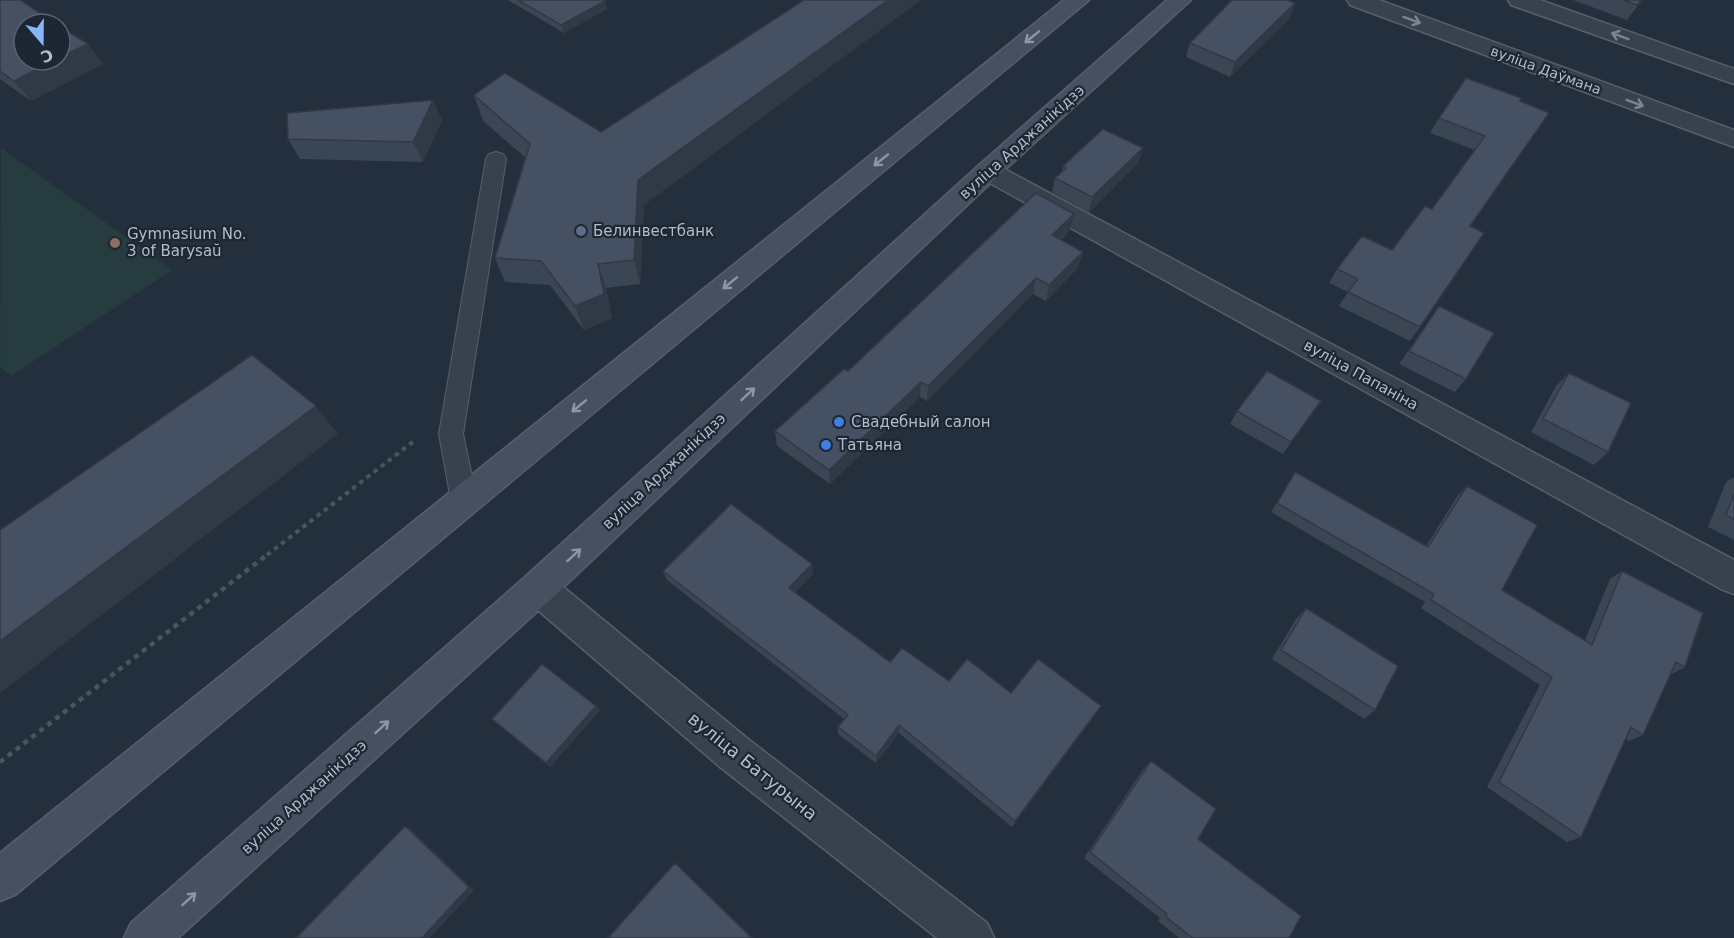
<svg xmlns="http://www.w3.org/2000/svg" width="1734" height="938" font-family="'DejaVu Sans',sans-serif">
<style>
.green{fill:#263c3f}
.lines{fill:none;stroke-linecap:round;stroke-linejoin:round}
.service-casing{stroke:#565f6c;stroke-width:2}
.pedestrian-casing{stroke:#565f6c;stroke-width:3}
.minor-casing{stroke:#565f6c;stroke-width:3}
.secondary-casing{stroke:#565f6c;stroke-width:3}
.path-far1{stroke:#44595c;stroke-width:4;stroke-dasharray:4.5 4.5;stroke-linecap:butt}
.path{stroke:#44595c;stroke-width:4.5;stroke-dasharray:5 5;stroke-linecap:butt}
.service{fill:#38414e;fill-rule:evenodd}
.pedestrian{fill:#38414e;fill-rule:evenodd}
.minor{fill:#38414e;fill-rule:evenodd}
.secondary{fill:#465061;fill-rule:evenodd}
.wall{fill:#3b4654}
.shaded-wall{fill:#303945}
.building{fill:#455162;stroke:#303945;stroke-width:1.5}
.oneway{stroke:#7c8592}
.oneway2{stroke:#8e96a5}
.service-dot{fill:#5c6f8a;stroke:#1d2633;stroke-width:2}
.education-dot{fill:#8d6e63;stroke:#1d2633;stroke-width:2}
.shop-dot{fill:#3f7fe0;stroke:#1d2633;stroke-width:2}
.labels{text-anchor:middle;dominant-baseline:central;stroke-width:4.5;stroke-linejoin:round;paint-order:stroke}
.far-street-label{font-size:14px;fill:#b4bcc9;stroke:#1d2633}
.street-label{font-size:15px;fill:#b4bcc9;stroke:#1d2633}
.poi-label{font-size:15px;fill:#b4bcc9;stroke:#1d2633;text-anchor:start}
.near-street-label{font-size:18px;fill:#b4bcc9;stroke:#1d2633}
</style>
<rect width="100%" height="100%" fill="#242f3e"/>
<path class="green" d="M1,148l171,122 -161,106 -11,-9z"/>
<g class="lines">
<defs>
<path id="service" d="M496,152l7,2 3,5 -43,275 14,66 -4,8 -9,3 -9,-3 -4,-8 -12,-66 47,-275 3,-5z"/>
<path id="pedestrian" d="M538,572l13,5 197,162 6,14 -6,14 -14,6 -14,-6 -195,-168 -5,-11 5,-11z"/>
<path id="minor" d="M1347,0h32l355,130v17l-384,-142z
M1508,0h32l194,69v15l-223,-79z
M988,162l9,3 737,395v34l-13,-5 -742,-412 -4,-6 4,-6z
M734,733l14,6 239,184 7,15h-57l-217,-171 -6,-14 6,-14z"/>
<path id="secondary" d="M1064,0h25l-1074,895 -15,6v-48z
M1167,0h24l-194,177 -446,422 -373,339h-54l7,-15 394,-346 454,-412z"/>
</defs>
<use href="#service" class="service-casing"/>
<use href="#pedestrian" class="pedestrian-casing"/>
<use href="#minor" class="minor-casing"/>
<use href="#secondary" class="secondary-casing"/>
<path class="path-far1" d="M267,555l147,-114"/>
<path class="path" d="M0,762l268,-208"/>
<use href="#service" class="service"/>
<use href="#pedestrian" class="pedestrian"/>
<use href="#minor" class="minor"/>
<use href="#secondary" class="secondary"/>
</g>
<path class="wall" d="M0,0l103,64 -72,37 -31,-22z
M508,0h95l2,1 2,8 -43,24z
M1573,0h69l-15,20z
M1295,3l-5,15 -60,59 -44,-20 4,-14z
M474,95l170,110 -4,79 -34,4 6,30 -28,12 -34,-45 -45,-3 -10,-24 30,-101 -42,-36z
M1521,98l-51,128 -50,101 -10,14 -71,-35 9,-14 -19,-9 8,-14 55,-19 40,-41 43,-59 -45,-17 9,-15z
M442,120l-19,42 -123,-3 -12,-20z
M1143,148l-5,15 -49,49 -37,-20 3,-14 7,-7 1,-5z
M1070,230l-9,10 17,28 -32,33 -13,-7 -106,107 -7,-4 -90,87 -53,-38 -2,-15 73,-60z
M1439,306l27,73 -11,13 -56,-28z
M1569,373l39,79 -14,13 -63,-33 25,-46z
M1237,411l75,3 -29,40 -53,-30z
M1295,472l131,74 32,-51 9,-9 35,104 83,50 25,-61 12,-8 63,96 -15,8 -27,60 -14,6 -4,-2 -44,98 -14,5 -80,-55 53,-102 -119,-77 4,-6 -154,-90z
M1734,477v63l-26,-13 18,-45z
M812,564l1,10 -18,18 95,70 59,19 62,12 85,21 -84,113 -113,-94 -23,30 -38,-29v-7l6,-8 -177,-139 -4,-9z
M1306,608l69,102 -11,9 -92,-60 24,-40z
M596,706l4,4 -50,57 -58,-48z
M1151,761l47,78 91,99h-110l-21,-17 2,-3 -76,-60 60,-90z"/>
<path class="shaded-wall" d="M888,0h33l-277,205 -4,79 -6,-24 4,-80z
M605,1l2,8 -43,24 -3,-8z
M1295,3l-5,15 -60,59 5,-15z
M88,44l15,20 -72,37 -17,-20 41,-21h5v-3z
M433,100l9,20 -19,42 -10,-20z
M1143,148l-5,15 -49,49 3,-15z
M1074,214l-4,16 -21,21 3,-16z
M1083,252l-5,16 -32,33 3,-16z
M598,264l8,24 6,30 -28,12 -9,-24z
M1036,278l-3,16 -106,107 1,-15z
M921,382l-1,15 -90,87 -1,-14z
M1321,401l-9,13 -29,40 8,-12z
M316,406l22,28 -338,259v-52z
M812,564l1,10 -23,23 -1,-9z
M596,706l4,4 -50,57 -4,-4z
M1101,706l-5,8 -84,113 3,-6z
M899,725v8l-23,30v-7z
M405,826l6,3 63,61 -44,48h-8z"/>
<path class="building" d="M0,0h20l37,24h-33v36h31l-41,21 -14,-10z
M518,0h85l2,1 -44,24z
M804,0h84l-250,180 -4,80 -36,4 6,30 -29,12 -34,-45 -46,-3 35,-114 -56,-49 31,-22 96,59z
M1232,0h55l8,3 -60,59 -45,-19z
M1623,0h18l-4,5z
M60,26l28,18 -28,13z
M1466,78l55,20 -1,3 29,12 -79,113 14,7 -64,94 -72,-35 10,-13 -21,-10 25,-33 30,14 33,-44 7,3 53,-73 -46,-18z
M433,100l-20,42 -125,-3 -1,-26z
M1103,129l40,19 -51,49 -37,-19 11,-10 -3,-2z
M1036,193l38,21 -22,21 31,17 -34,33 -13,-7 -108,108 -7,-4 -92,88 -54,-39 69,-62 4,2z
M1439,306l55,27 -28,46 -57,-28z
M252,355l64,51 -316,235v-111z
M1267,371l54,30 -30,41 -54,-31z
M1569,373l62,30 -23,49 -65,-33z
M1295,472l133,75 39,-61 70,39 -35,65 90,55 30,-74 81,42 -18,54 -9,-5 -33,73 -12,-8 -50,110 -82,-55 53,-105 -121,-77 3,-6 -157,-91z
M1734,494v25l-8,-4z
M731,504l81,60 -23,24 101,74 12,-14 47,33 18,-22 44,34 27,-34 63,47 -86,115 -116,-96 -23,31 -38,-29 10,-12 -185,-144z
M1306,608l92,58 -23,44 -94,-60z
M542,664l54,42 -50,57 -54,-44z
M1151,761l65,48 -18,30 103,77 -12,22h-96l-27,-21 1,-3 -77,-62z
M405,826l64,61 -47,51h-126z
M675,863l77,75h-144z"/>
<defs><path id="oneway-shaft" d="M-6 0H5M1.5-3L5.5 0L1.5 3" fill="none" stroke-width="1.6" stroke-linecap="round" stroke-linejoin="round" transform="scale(1.5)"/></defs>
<g class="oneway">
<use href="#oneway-shaft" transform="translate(1412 20) rotate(20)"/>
<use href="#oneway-shaft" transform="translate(1620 36) rotate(-160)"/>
<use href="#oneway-shaft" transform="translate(1635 103) rotate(20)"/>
</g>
<g class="oneway2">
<use href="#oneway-shaft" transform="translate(1032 37) rotate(141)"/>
<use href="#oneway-shaft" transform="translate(881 160) rotate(141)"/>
<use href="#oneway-shaft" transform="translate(730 283) rotate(141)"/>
<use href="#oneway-shaft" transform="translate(748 394) rotate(-43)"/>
<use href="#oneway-shaft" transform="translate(579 406) rotate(141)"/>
<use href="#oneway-shaft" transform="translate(574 555) rotate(-43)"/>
<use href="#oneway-shaft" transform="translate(382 727) rotate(-42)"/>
<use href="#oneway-shaft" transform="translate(189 899) rotate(-42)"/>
</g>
<circle class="service-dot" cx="581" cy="231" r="6"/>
<circle class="education-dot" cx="115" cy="243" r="6"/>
<g class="shop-dot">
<circle cx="839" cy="422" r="6"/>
<circle cx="826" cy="445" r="6"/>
</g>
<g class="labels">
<g class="far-street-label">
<text transform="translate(1546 70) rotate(20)">вуліца Даўмана</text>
</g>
<g class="street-label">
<text transform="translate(1022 142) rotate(-42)">вуліца Арджанікідзэ</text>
<text transform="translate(1361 375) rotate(29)">вуліца Папаніна</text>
<text transform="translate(664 471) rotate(-43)">вуліца Арджанікідзэ</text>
<text transform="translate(304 797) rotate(-42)">вуліца Арджанікідзэ</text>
</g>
<g class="poi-label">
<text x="593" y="231">Белинвестбанк</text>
<text x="127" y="234">Gymnasium No.<tspan x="127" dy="17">3 of Barysaŭ</tspan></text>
<text x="851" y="422">Свадебный салон</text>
<text x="838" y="445">Татьяна</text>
</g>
<g class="near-street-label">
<text transform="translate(753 766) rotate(39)">вуліца Батурына</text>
</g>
</g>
<g transform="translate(42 42) rotate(160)"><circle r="28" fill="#1d2633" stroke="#59626f" stroke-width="1.5"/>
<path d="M0-4.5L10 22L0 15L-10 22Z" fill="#8ab4f8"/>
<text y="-9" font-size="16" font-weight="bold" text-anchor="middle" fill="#b4bcc9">С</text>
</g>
</svg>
